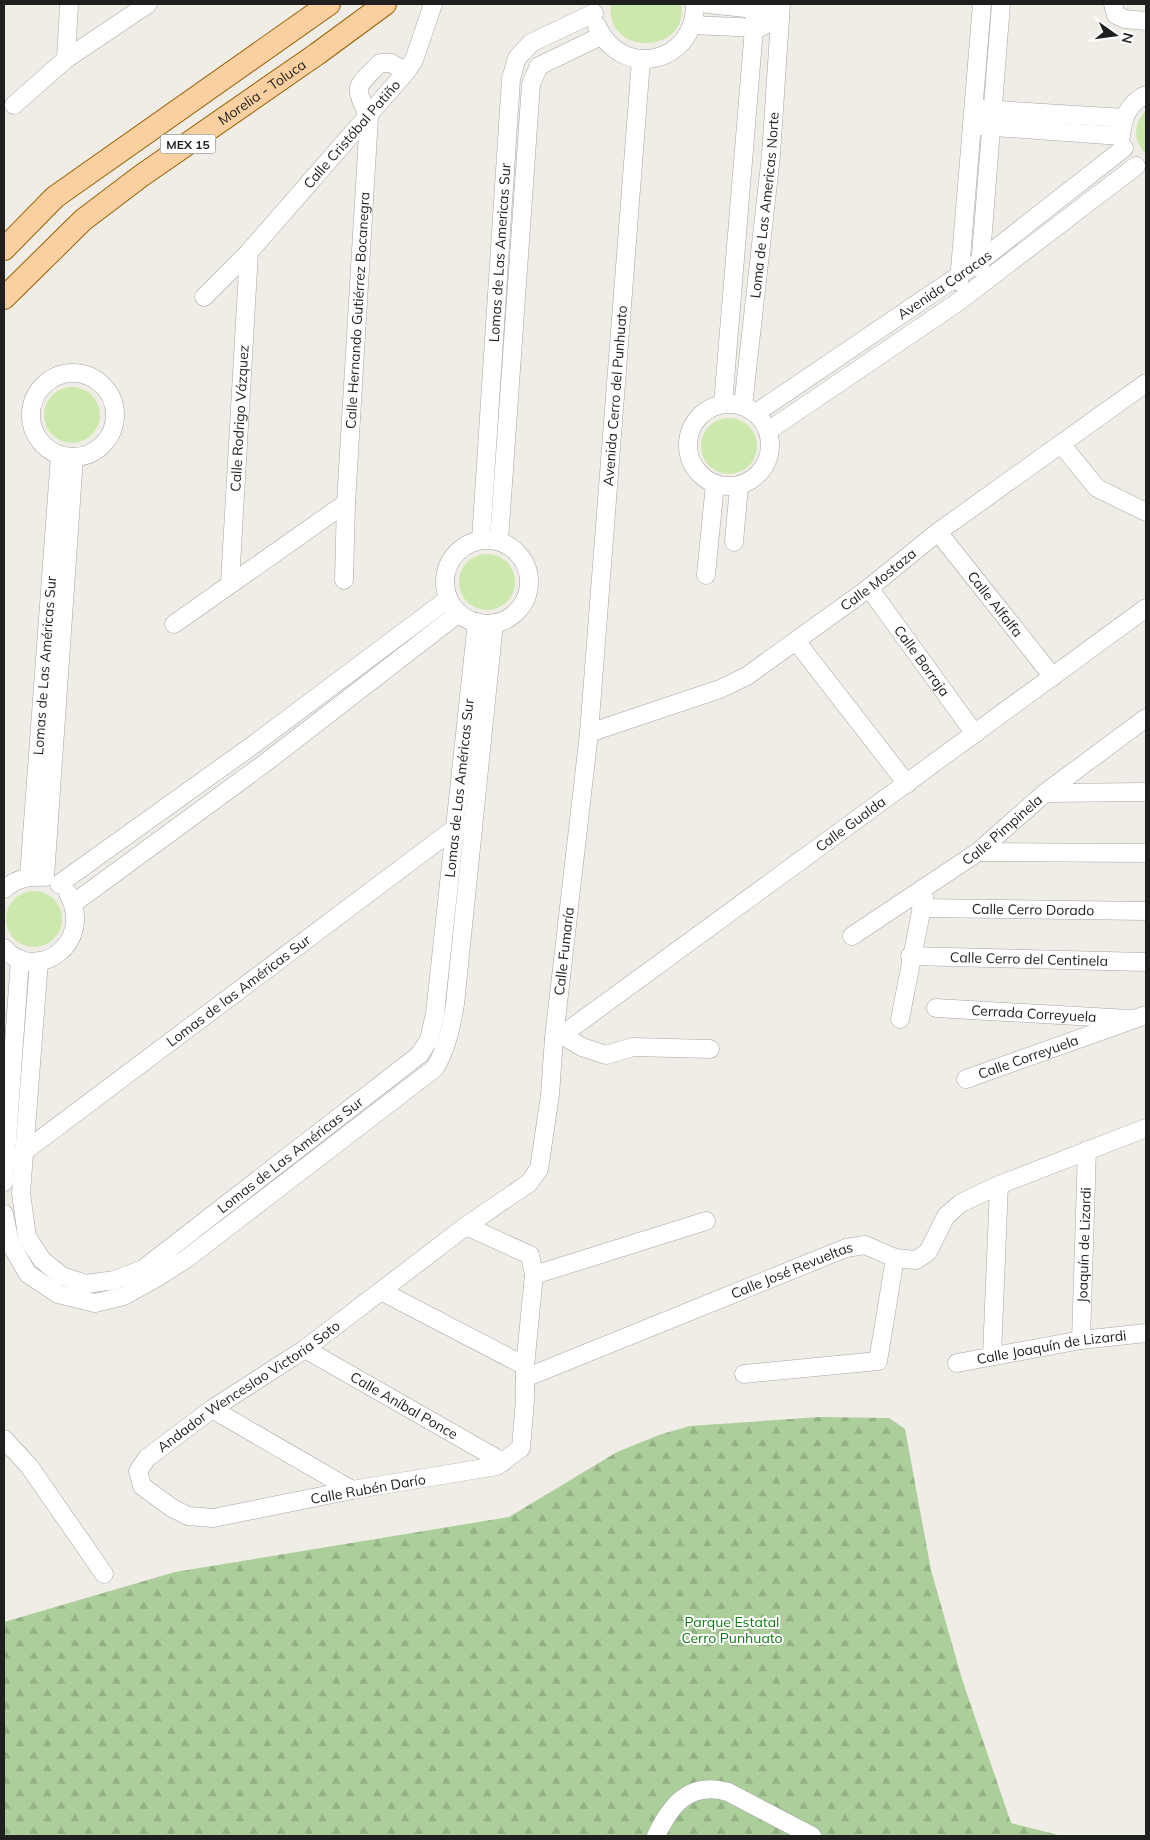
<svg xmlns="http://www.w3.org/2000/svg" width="1150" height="1840" font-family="Mulish,sans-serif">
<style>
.grass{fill:#cce8ad}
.forest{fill:url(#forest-firs)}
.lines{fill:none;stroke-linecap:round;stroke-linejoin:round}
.minor-casing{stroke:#a6a6a6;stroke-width:19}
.major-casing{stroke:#976103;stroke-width:24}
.minor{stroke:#fff;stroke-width:18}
.major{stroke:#fad0a1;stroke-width:22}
.labels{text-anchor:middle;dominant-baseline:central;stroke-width:4;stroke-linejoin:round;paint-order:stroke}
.shield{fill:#fff;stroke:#626262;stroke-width:1}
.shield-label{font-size:12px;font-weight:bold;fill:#1f1f1f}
.street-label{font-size:14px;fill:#1f1f1f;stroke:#fff}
.park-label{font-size:14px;fill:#0e7c13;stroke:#fff}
</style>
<defs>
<pattern id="forest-firs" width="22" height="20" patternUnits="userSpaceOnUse" patternTransform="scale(1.25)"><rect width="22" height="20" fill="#acce9b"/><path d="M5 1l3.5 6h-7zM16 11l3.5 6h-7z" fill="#94b085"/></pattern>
</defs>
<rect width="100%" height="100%" fill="#f0ece6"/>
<path class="grass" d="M611,4h70c9,51 -77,53 -70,0z
M1146,111v43c-13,-12 -13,-31 0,-43z
M44 415a28 28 0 1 1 56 0a28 28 0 1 1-56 0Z
M701 446a28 28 0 1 1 56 0a28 28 0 1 1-56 0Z
M459 582a28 28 0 1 1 56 0a28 28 0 1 1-56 0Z
M6 919a28 28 0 1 1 56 0a28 28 0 1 1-56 0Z"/>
<path class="forest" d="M820,1417l69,1 16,11 26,141 31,109 49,144 51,13h-1058v-214l171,-50 334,-55 108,-65 42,-17 31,-9z"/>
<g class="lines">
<defs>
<g id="minor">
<path d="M708,4l47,5 11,4"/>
<path d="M1113,4l3,11 9,4 21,2"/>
<path d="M692,25l67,3 6,-3 15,-21"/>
<path d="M597,26c25,55 99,37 98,-22"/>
<path d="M66,59l3,-55"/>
<path d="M14,105l52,-46 82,-55"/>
<path d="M982,109l142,9"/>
<path d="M981,126l140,10"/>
<path d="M1122,129c2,-15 10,-28 24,-34"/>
<path d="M980,268l21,-264"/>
<path d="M959,282l23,-278"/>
<path id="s1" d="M204,297l45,-45 157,-180 8,-12 19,-56"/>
<circle cx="73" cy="415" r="42"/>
<circle cx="729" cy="445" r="41"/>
<path d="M723,404l33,-400"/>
<path id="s2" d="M743,406l28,-251 10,-151"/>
<path id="s3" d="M756,413l224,-152 144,-113"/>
<path d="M768,431l190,-129 178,-136"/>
<path d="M1061,444l36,44 49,24"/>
<path id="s4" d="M938,532l115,145"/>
<path id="s5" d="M481,540l30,-461 6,-21 14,-15 63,-30"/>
<circle cx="487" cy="582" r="42"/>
<path d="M499,541l32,-457 8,-18 62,-30"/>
<path d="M734,542l5,-56"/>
<path d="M706,575l9,-91"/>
<path id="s6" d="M344,580l2,-77 23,-386c-16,-33 -14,-28 11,-54h11l15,9"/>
<path id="s7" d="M230,583l19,-331"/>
<path id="s8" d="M869,588l106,146"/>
<path d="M174,624l172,-121"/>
<path d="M796,641l111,143"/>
<path id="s9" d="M589,733l131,-44 27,-13 122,-88 69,-56 208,-149"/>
<path d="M1045,793l101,-1"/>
<path d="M978,852l168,1"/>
<path id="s10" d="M29,876l31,-420"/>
<path d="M45,877l29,-419"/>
<path d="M59,884l194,-139 195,-146"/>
<path d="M4,889c11,-9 21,-13 35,-12"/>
<path d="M74,903l191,-140 194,-150"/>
<path id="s11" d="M921,908l225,3"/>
<path id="s12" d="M852,936l126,-84 67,-59 101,-75"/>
<path d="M4,948c30,36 92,-3 64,-55"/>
<path id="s13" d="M910,956l236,6"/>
<path id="s14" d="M39,961l-18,232 6,44 15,23 20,16 24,8 29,-4 28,-11 276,-214 10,-15 6,-26 42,-392"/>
<path id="s15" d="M936,1008l194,11"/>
<path d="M900,1019l24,-122"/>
<path d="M562,1035l20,12 24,8 27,-8 77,2"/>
<path id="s16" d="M554,1038l8,-3 584,-427"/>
<path id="s17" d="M966,1079l180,-64"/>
<path id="s18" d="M5,1166l454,-341"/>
<path d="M4,1182l16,-223"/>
<path d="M4,1214l6,29 18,31 30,20 37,9 29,-7 34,-19 28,-18 249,-191c12,-20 16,-41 20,-64l39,-381"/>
<path id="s19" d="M466,1226l64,29 4,20 -9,91v34l-4,48 -24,18 -145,24 -139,28 -25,-2 -16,-8 -30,-22 -4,-15 9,-13 65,-49 93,-60 161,-123 63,-43 10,-14 11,-74 4,-57 35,-305 52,-673"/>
<path d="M534,1275l172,-54"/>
<path d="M381,1291l144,75"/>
<path id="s20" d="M1081,1340l6,-190"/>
<path id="s21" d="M305,1349l198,113"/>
<path d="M992,1355l7,-170"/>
<path id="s22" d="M957,1363l124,-23 65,-7"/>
<path d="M744,1374l134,-13 17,-103"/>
<path id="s23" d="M525,1378l321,-130 19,-3 30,13 21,2 12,-8 18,-36 15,-13 38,-18 147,-57"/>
<path d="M212,1409l140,81"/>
<path d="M4,1439l25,27 75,108"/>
<path d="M656,1836c15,-32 34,-55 72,-44l84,44"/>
</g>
<g id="major">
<path d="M4,249l51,-52 274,-193"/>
<path id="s24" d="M4,298l79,-78 58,-44 176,-122 68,-50"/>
</g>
</defs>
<use href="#minor" class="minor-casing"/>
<use href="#major" class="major-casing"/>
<use href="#minor" class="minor"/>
<use href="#major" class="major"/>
</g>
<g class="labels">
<rect class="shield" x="160.5" y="134.5" width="55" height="19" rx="4"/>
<g class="shield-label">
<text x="188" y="144">MEX 15</text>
</g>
<g class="street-label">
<text stroke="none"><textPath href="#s24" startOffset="331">Morelia - Toluca</textPath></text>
<text stroke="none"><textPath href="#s1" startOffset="220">Calle Cristóbal Patiño</textPath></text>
<text stroke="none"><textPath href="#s2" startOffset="202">Loma de Las Americas Norte</textPath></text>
<text stroke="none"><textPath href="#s5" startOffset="288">Lomas de Las Americas Sur</textPath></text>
<text stroke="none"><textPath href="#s3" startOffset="228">Avenida Caracas</textPath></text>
<text stroke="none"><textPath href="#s6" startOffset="270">Calle Hernando Gutiérrez Bocanegra</textPath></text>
<text stroke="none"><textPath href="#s19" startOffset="1960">Avenida Cerro del Punhuato</textPath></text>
<text stroke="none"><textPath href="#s7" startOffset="165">Calle Rodrigo Vázquez</textPath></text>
<text stroke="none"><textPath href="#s9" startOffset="331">Calle Mostaza</textPath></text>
<text stroke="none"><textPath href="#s4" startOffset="92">Calle Alfalfa</textPath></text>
<text stroke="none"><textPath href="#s8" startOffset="90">Calle Borraja</textPath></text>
<text stroke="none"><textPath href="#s10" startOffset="211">Lomas de Las Américas Sur</textPath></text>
<text stroke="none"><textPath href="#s14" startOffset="1036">Lomas de Las Américas Sur</textPath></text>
<text stroke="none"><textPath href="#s16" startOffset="366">Calle Gualda</textPath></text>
<text stroke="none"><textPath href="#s12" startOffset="184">Calle Pimpinela</textPath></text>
<text stroke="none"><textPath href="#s11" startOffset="112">Calle Cerro Dorado</textPath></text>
<text stroke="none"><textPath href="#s19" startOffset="1402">Calle Fumaría</textPath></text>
<text stroke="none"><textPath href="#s13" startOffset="119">Calle Cerro del Centinela</textPath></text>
<text stroke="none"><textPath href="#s18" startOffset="292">Lomas de las Américas Sur</textPath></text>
<text stroke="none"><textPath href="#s15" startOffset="98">Cerrada Correyuela</textPath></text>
<text stroke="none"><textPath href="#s17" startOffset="66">Calle Correyuela</textPath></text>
<text stroke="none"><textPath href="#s14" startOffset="601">Lomas de Las Américas Sur</textPath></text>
<text stroke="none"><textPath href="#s20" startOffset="95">Joaquín de Lizardi</textPath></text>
<text stroke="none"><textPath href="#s23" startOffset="288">Calle José Revueltas</textPath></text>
<text stroke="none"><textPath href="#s22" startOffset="96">Calle Joaquín de Lizardi</textPath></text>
<text stroke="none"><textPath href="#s19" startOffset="819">Andador Wenceslao Victoria Soto</textPath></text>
<text stroke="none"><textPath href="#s21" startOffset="114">Calle Aníbal Ponce</textPath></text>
<text transform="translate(368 1489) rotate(-10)">Calle Rubén Darío</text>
</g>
<g class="park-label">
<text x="732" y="1622">Parque Estatal<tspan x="732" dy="16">Cerro Punhuato</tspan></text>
</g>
</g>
<rect width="1150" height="1840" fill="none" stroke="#1f1f1f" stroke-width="10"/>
<g transform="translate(1115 35) rotate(104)" stroke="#ffffff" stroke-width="4" paint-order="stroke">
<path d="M0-4L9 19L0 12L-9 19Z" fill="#1f1f1f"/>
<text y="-8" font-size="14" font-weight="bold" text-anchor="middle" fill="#1f1f1f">N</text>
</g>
</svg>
